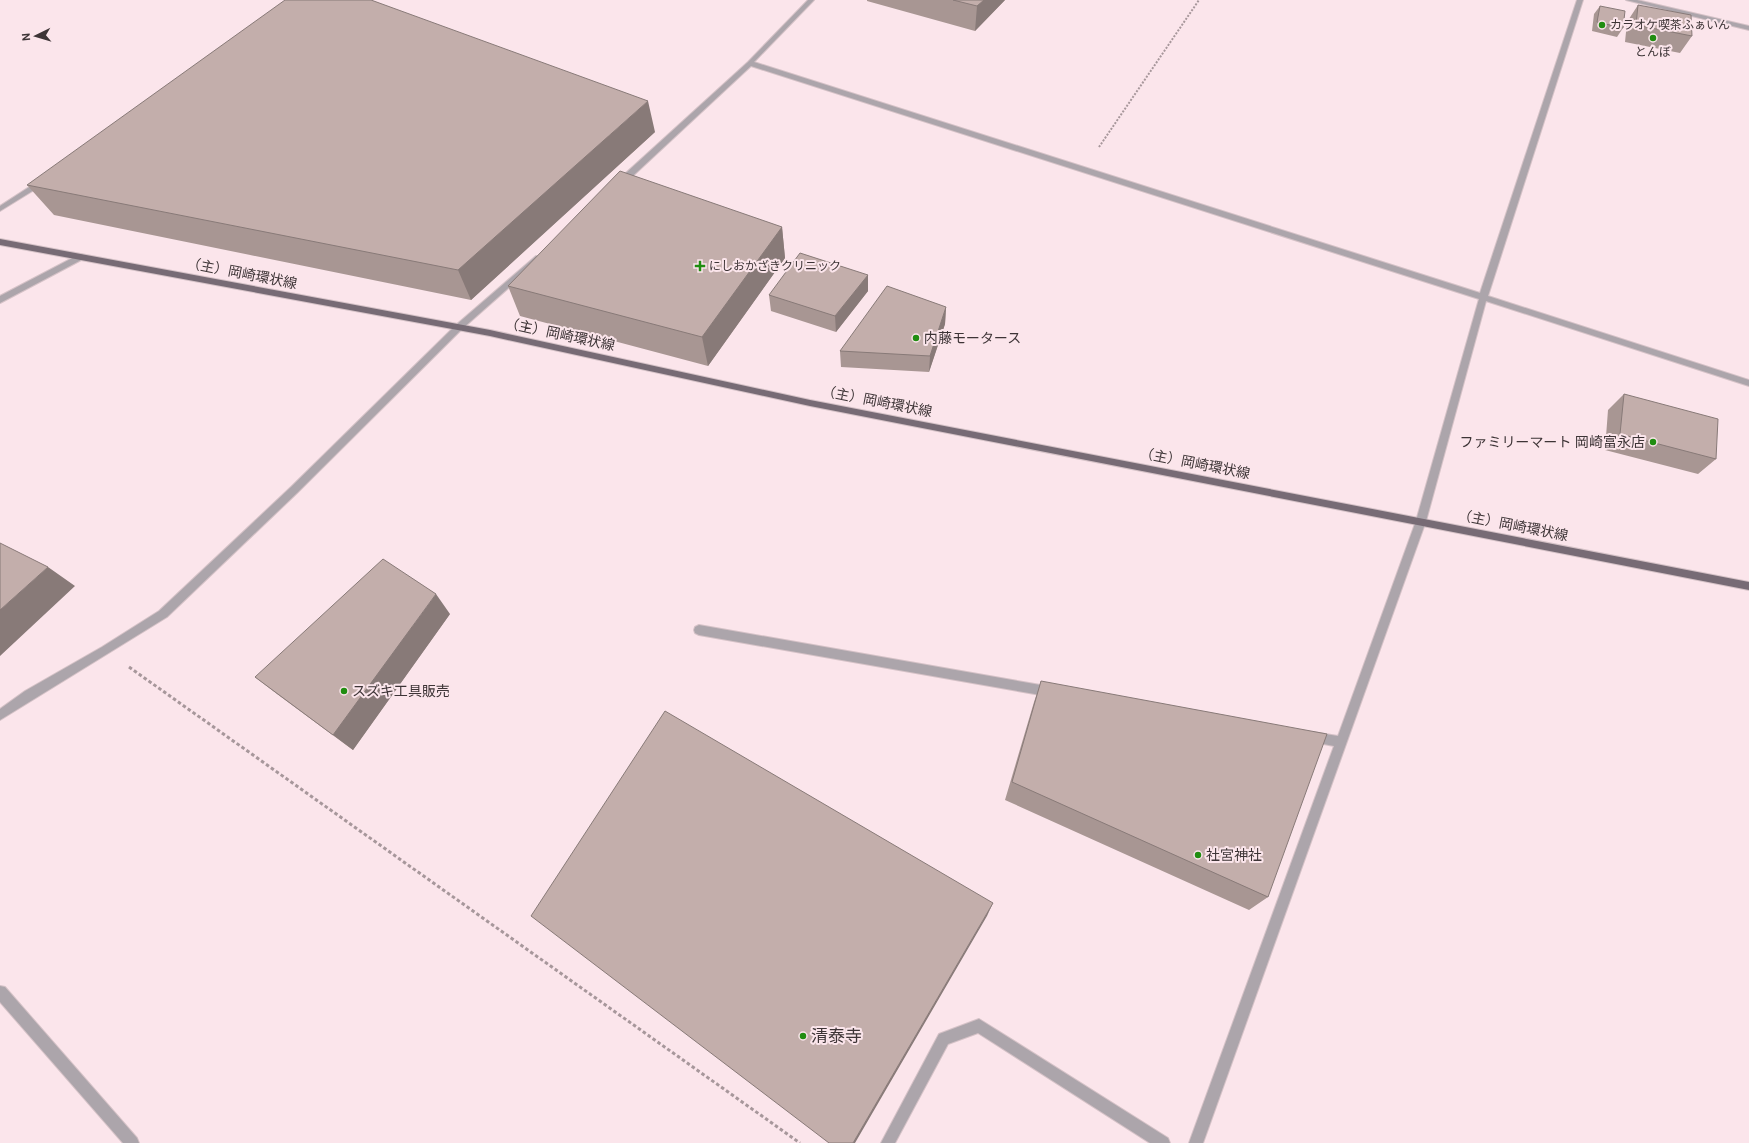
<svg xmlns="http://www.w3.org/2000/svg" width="1749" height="1143" font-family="Roboto,'Noto Sans JP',sans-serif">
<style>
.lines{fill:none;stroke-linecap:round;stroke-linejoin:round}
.minor-casing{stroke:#d5c2c7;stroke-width:2}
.major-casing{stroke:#d5c2c7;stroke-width:2}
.path-far1{stroke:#a7979b;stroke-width:2;stroke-dasharray:2 1.5;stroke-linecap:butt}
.path{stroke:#a7979b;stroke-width:3;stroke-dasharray:3.5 2.5;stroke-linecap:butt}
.minor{fill:#aca5ab;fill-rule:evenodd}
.major{fill:#776b75;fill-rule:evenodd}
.wall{fill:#a89693}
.shaded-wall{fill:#887a78}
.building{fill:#c3aeab;stroke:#887a78}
.poi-dot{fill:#208d11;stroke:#fbe5eb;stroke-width:1.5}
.labels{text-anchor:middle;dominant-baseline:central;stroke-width:4;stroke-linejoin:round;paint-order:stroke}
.far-poi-label{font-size:12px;fill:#3d3436;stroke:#fbe5eb;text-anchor:start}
.street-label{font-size:14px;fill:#3d3436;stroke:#fbe5eb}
.poi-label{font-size:14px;fill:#3d3436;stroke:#fbe5eb;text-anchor:start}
.near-poi-label{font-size:17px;fill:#3d3436;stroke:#fbe5eb;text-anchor:start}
</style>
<rect width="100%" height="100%" fill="#fbe5eb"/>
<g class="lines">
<defs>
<path id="minor" d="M808,0h6l-60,62 726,231 97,-293h6l-95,296 261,84v6l-263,-85 -60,220 -223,622h-14l145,-397 -26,-5 -2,-4 2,-4 4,-1 26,4 78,-215 63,-222 -728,-233 -129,120h-6v-4l132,-120z
M1626,0h11l112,26v4z
M40,180h3l4,2 -47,29v-5z
M80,254l3,1v4l-83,44v-7z
M536,256l3,1v4l-77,68 -165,164 -130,124 -167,103v-11l25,-18 77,-44 57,-36 132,-124 165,-162z
M699,625l353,62 4,2 1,3 -1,3 -4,2 -353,-62 -4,-2 -1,-3 1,-3z
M0,986l5,1 132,151 2,5h-16l-123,-141z
M979,1019l189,119 2,5h-20l-172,-110 -30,11 -53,99h-14l58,-109z"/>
<path id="major" d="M0,239l490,91 320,70 939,182v8l-939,-184 -320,-70 -490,-91z"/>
</defs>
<use href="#minor" class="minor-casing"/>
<use href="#major" class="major-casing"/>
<path class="path-far1" d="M1099,147l100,-147"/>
<path class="path" d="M129,667l671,476"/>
<use href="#minor" class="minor"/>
<use href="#major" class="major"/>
</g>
<path class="wall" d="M867,0h138l-30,31 -108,-30z
M1638,5l54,31 -12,17 -55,-11 2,-20z
M1600,6l23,22 -6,9 -25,-6 2,-17z
M655,132l-184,168 -417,-85 -27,-30z
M782,227l3,31 -77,108 -188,-50 -12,-30z
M868,275v16l-32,41 -65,-21 -2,-16z
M946,307l-1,17 -16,48 -88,-5 -1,-16z
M1624,394l92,65 -18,15 -93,-24 3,-40z
M450,614l-97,136 -76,-56 -22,-17z
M1041,681l227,216 -19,13 -244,-110 29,-98z"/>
<path class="shaded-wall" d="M984,0h21l-30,31 2,-25z
M648,101l7,31 -184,168 -13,-30z
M782,227l3,31 -77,108 -6,-29z
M868,275v16l-32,41 -1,-16z
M946,307l-1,17 -16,48 1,-16z
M48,567l27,19 -75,70v-46z
M436,594l14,20 -97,136 -20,-15z
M993,903l-6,13 -132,227h-2z"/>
<path class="building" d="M285,0h86l277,101 -190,169 -431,-85z
M953,0h31l-7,6z
M1638,5l53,10 1,21 -56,-11z
M1600,6l25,5 -2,17 -26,-6z
M620,171l162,56 -80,110 -194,-51z
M800,253l68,22 -33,41 -66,-21z
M887,286l59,21 -16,49 -90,-5z
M1624,394l94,25 -2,40 -96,-25z
M0,543l48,24 -48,43z
M383,559l53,35 -103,141 -78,-58z
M1041,681l286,53 -59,163 -256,-115z
M665,711l328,192 -140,240h-24l-298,-227z"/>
<g class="poi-dot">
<circle cx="1602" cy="25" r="4"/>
<circle cx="1653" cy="38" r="4"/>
<path d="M698 260h4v4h4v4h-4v4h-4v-4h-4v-4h4z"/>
<circle cx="916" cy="338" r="4"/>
<circle cx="1653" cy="442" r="4"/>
<circle cx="344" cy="691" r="4"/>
<circle cx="1198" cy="855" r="4"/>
<circle cx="803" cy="1036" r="4"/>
</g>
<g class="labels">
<g class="far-poi-label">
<text x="1610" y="25">カラオケ喫茶ふぁいん</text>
<text x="1653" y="52" text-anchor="middle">とんぼ</text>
<text x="709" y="266">にしおかざきクリニック</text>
</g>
<g class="street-label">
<text transform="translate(242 273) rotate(11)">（主）岡崎環状線</text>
<text transform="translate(560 334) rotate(12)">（主）岡崎環状線</text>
<text transform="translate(877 401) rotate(11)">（主）岡崎環状線</text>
<text transform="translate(1195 463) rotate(11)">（主）岡崎環状線</text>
<text transform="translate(1513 525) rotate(11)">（主）岡崎環状線</text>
</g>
<g class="poi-label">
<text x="924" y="338">内藤モータース</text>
<text x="1645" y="442" text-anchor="end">ファミリーマート 岡崎富永店</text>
<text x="352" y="691">スズキ工具販売</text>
<text x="1206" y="855">社宮神社</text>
</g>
<g class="near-poi-label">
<text x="811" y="1036">清泰寺</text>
</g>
</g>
<g transform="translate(36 36) rotate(265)" stroke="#fbe5eb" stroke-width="3" paint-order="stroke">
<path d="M0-3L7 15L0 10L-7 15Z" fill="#3d3436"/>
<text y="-6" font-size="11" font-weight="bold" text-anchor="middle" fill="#3d3436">N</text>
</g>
</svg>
